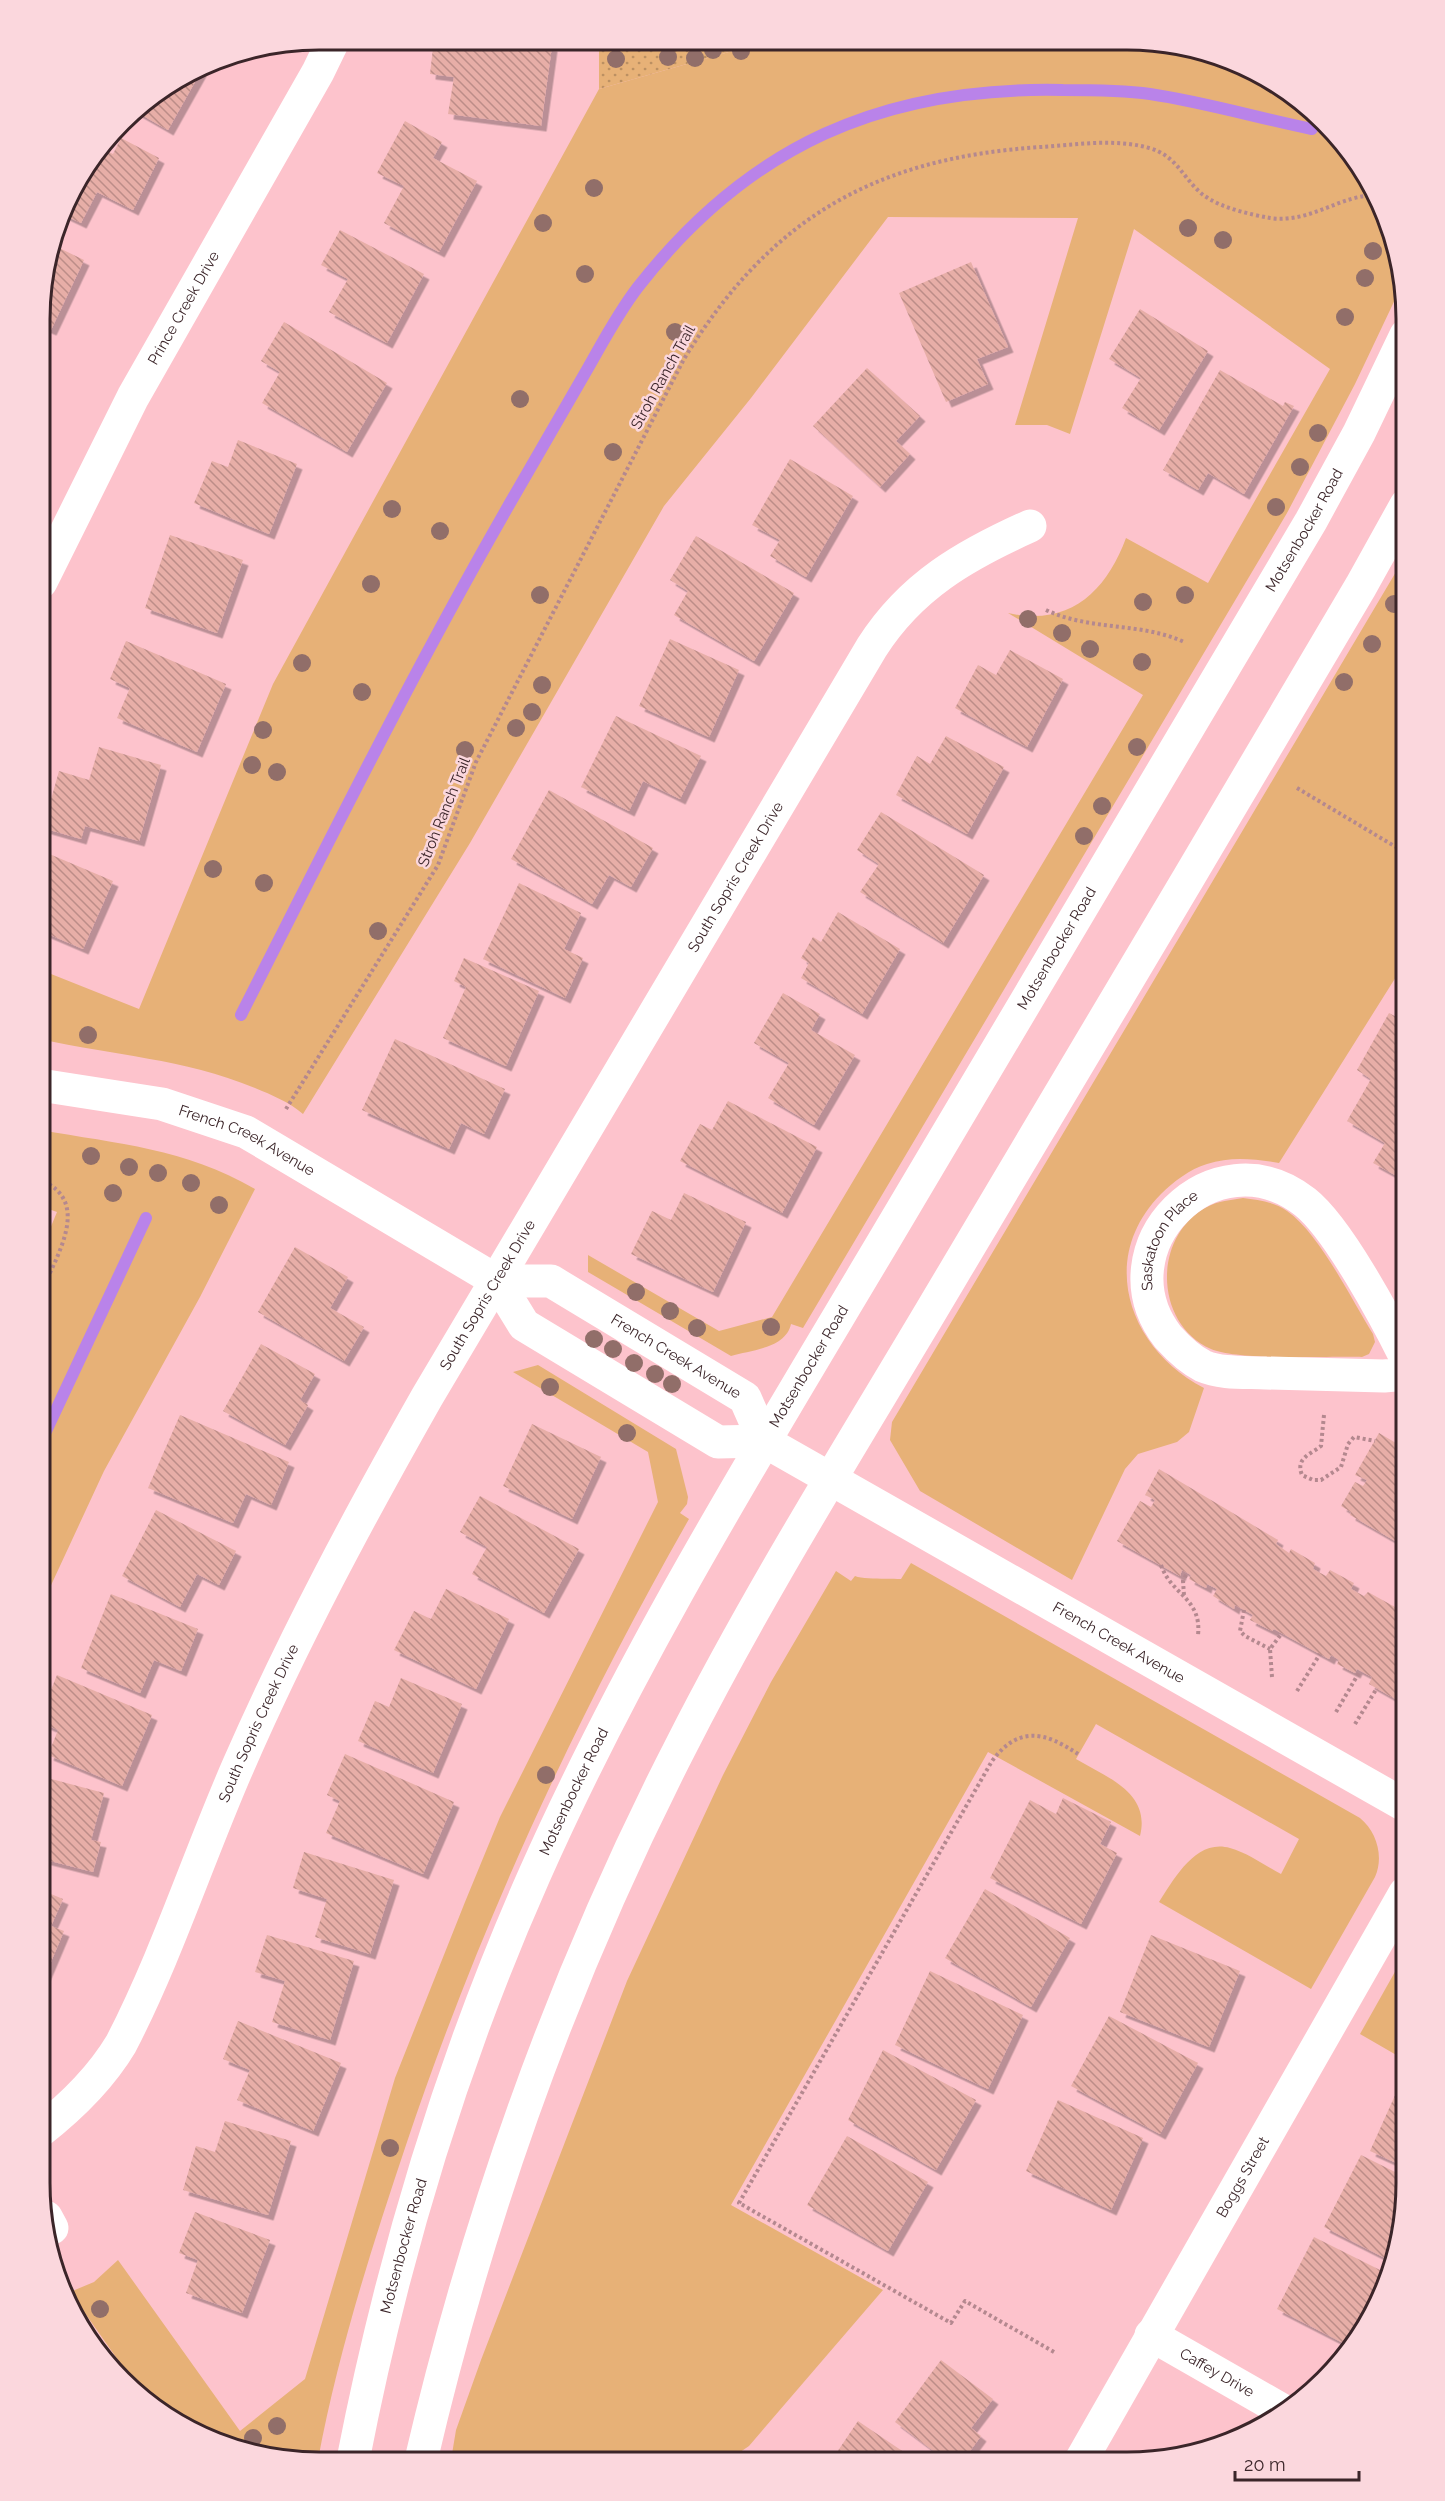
<svg xmlns="http://www.w3.org/2000/svg" width="1445" height="2501" font-family="Raleway,sans-serif">
<style>
.grass{fill:#e7b177}
.park{fill:url(#park-dots)}
.lines{fill:none;stroke-linecap:round;stroke-linejoin:round}
.stream{stroke:#b983e9;stroke-width:12}
.building{fill:url(#building-back-hatch);filter:url(#shadow)}
.path{stroke:#b4888f;stroke-width:4;stroke-dasharray:3 3;stroke-linecap:butt}
.minor{stroke:#fff;stroke-width:33}
.major{stroke:#fff;stroke-width:33}
.tree{fill:#916e69}
.labels{text-anchor:middle;dominant-baseline:central;stroke-width:5;stroke-linejoin:round;paint-order:stroke}
.street-label{font-size:15px;fill:#3b2529;stroke:#fbd7dd}
.rim{fill:none;stroke:#3b2529;stroke-width:3}
</style>
<defs>
<pattern id="park-dots" width="8" height="8" patternUnits="userSpaceOnUse" patternTransform="scale(1.5)"><rect width="8" height="8" fill="#e7b177"/><path d="M2 2h.1M6 6h.1" fill="none" stroke="#bc9062" stroke-width="1.8" stroke-linecap="round"/></pattern>
<pattern id="building-back-hatch" width="6" height="6" patternUnits="userSpaceOnUse" patternTransform="scale(1.5)"><rect width="6" height="6" fill="#e7aea7"/><path d="M-1 5l2 2M0 0l6 6M5-1l2 2" fill="none" stroke="#bc8d88"/></pattern>
<filter id="shadow"><feDropShadow dx="5.5" dy="5.5" stdDeviation="0" flood-color="#0004"/></filter>
</defs>
<rect width="100%" height="100%" fill="#fdc3cc"/>
<path class="grass" d="M771,40l380,1 83,19 63,37 51,52 37,63 15,77 -45,95 -68,129 -484,815 -12,-4c-5,24 -39,26 -60,32l-143,-84v-17l131,76 53,-14 371,-622 -135,-82c61,14 98,-21 118,-75l82,45 122,-214 -196,-140 -64,205 -23,-9h-32l63,-207 -190,-1 -137,181 -87,108 -194,337 -167,271c-14,-12 -31,-19 -48,-26 -73,-30 -140,-32 -215,-49l1,-69 98,39 134,-325 326,-595z
M1406,555v406l-127,202c-24,-4 -48,-7 -72,1 -17,5 -34,18 -46,30 -64,65 -32,155 43,194l-15,44 -12,10 -39,12 -13,15 -53,111 -152,-89 -30,-51 2,-18z
M40,1130c79,14 144,18 215,59l-55,108 -96,174 -64,138v-356l17,-41 -17,-6z
M1243,1198c15,2 32,4 44,13 33,23 64,88 86,123l2,8 -6,12 -7,3c-34,-1 -123,4 -151,-8 -57,-25 -59,-113 -4,-142 11,-6 24,-7 36,-9z
M538,1365l138,84 12,48 -1,7 -7,9 9,6c-114,200 -210,408 -283,626 -35,104 -68,208 -88,315h-35l-71,-19 -63,-37 -79,-112 24,-10 24,-22 122,171 65,-52 90,-301 70,-176 35,-85 158,-315 -10,-50 -135,-80z
M911,1563l449,255c17,14 24,39 15,59l-64,112 -152,-87c15,-23 37,-64 71,-54 18,5 34,17 51,26l18,-35 -203,-115 -20,35c30,18 75,33 64,77l-152,-84 -257,453 152,85 -134,156 -22,15 -276,-1 5,-30 25,-70 146,-379 96,-206 48,-93 65,-111 15,10 4,-5c10,4 33,2 46,3z
M1405,1954v106l-45,-26z"/>
<path class="park" d="M599,40h172l-172,49z"/>
<g class="lines">
<path class="stream" d="M241,1015c89,-176 177,-353 276,-524 24,-41 47,-82 71,-123 16,-28 30,-55 50,-81 111,-142 245,-201 425,-197 29,0 58,0 87,4 54,8 108,24 162,35
M40,1444l106,-226"/>
</g>
<path class="building" d="M434,39l68,1 50,6 -11,80 -93,-12 6,-37 -24,-3z
M205,64l-37,66 -35,-20 1,-1z
M405,121l37,21 -9,16 44,23 -38,71 -55,-29 20,-37 -27,-13z
M121,138l38,20 -26,52 -36,-18 -16,31 -19,-9 6,-19 35,-46 10,5z
M340,230l84,44 -37,69 -58,-31 19,-33 -27,-14z
M53,245l31,15 -33,70 -10,-4v-43z
M971,262l37,85 -31,12 11,25 -42,18 -47,-109z
M1140,309l68,42 -49,79 -37,-22 19,-30 -32,-19z
M284,322l103,61 -40,69 -85,-49 18,-31 -19,-11z
M867,368l53,48 -24,25 14,13 -30,33 -67,-61z
M1220,370l63,36 2,-4 9,4 -50,88 -36,-21 -10,17 -35,-20z
M238,440l59,24 -28,70 -75,-31 18,-42 16,6z
M790,459l63,37 -47,81 -36,-21 10,-16 -28,-15z
M170,535l73,25 -26,73 -72,-25z
M696,536l98,57 -40,68 -80,-46 14,-24 -18,-11z
M670,639l69,31 -30,67 -70,-31z
M126,641l100,43 -29,68 -80,-34 13,-30 -20,-9z
M1010,650l53,29 -36,68 -72,-39 23,-43 18,10z
M616,716l85,40 -21,43 -37,-18 -14,30 -48,-24z
M946,736l58,31 -37,67 -71,-39 21,-39 13,8z
M99,747l62,18 -22,76 -54,-15 -4,13 -38,-11 16,-57 30,9z
M549,790l104,58 -22,39 -22,-12 -17,29 -81,-45z
M881,812l103,63 -41,68 -83,-51 19,-28 -22,-14z
M47,853l66,28 -30,68 -42,-18v-63z
M519,883l62,30 -17,36 19,9 -18,40 -82,-39z
M838,912l62,37 -38,65 -61,-36 8,-15 -8,-5 12,-21 8,5z
M464,958l75,33 -33,75 -63,-28 23,-51 -12,-6z
M783,993l37,21 -9,16 44,25 -41,70 -46,-27 21,-35 -35,-20z
M1389,1013l17,9v159l-33,-18 12,-20 -38,-22 24,-42 -14,-9z
M395,1039l110,50 -21,45 -23,-11 -12,26 -87,-39z
M728,1101l89,46 -35,66 -102,-52 20,-37 12,6z
M684,1193l62,29 -33,70 -82,-38 21,-43 19,9z
M295,1247l53,30 -18,31 34,19 -20,34 -86,-49z
M261,1344l54,30 -15,26 8,5 -23,40 -62,-34z
M180,1415l109,47 -18,43 -25,-11 -13,29 -85,-35z
M532,1424l69,33 -29,62 -69,-33z
M1379,1433l27,16v89l-5,-3 -4,7 -47,-27 1,-3 -10,-6 14,-24 8,4 4,-6 -12,-5z
M1159,1469l119,71 -2,4 13,9 2,-4 24,14 -2,6 13,7 4,-6 24,13 -3,6 13,7 4,-4 36,20 2,-4v97l-37,-21 3,-7 -15,-8 -2,4 -18,-9 2,-4 -8,-5 -2,4 -55,-30 -2,2 -22,-11 3,-5 -18,-10 -1,4 -21,-13 4,-7 -10,-5 -1,4 -17,-9 2,-4 -9,-5 -2,6 -63,-35 23,-40 11,6 4,-7 -10,-5z
M480,1496l99,53 -35,64 -72,-39 15,-27 -27,-15z
M156,1510l80,41 -17,34 -22,-11 -17,33 -58,-31z
M446,1589l63,30 -33,70 -82,-39 20,-39 17,8z
M111,1594l87,35 -17,42 -27,-11 -14,33 -59,-25z
M57,1675l95,40 -30,71 -74,-31 10,-25 -18,-8v-5z
M401,1678l61,26 -29,69 -75,-32 17,-40 14,6z
M345,1754l109,48 -31,72 -97,-41 14,-32 -13,-6z
M40,1776l64,17 -13,47 10,2 -8,30 -54,-14z
M1063,1798l48,24 -11,22 17,9 -36,71 -91,-46 40,-78 26,14z
M304,1852l90,28 -24,74 -55,-17 12,-38 -34,-11z
M39,1889l24,10 -12,27 13,5 -25,59z
M985,1889l85,49 -39,69 -86,-49z
M267,1935l87,26 -24,79 -58,-18 13,-41 -30,-9z
M1151,1935l89,36 -31,76 -89,-35z
M930,1971l93,44 -35,74 -93,-44z
M1109,2016l89,47 -38,71 -89,-48z
M238,2021l103,42 -28,68 -76,-31 13,-30 -27,-11z
M883,2050l93,50 -40,70 -88,-50z
M1405,2073v94l-35,-16z
M1058,2100l85,38 -32,72 -85,-39z
M225,2121l66,20 -23,74 -85,-25 13,-44 19,6z
M847,2136l81,46 -40,69 -81,-46z
M1361,2155l44,22v24l-12,61 -69,-35z
M195,2212l75,28 -28,73 -56,-20 12,-33 -19,-7z
M1314,2237l76,38 -39,72 -74,-38z
M941,2360l52,39 -22,29 10,8 -19,26 -15,-1 -52,-39z
M858,2421l59,40h-86z"/>
<g class="lines">
<path class="path" d="M1046,610c44,21 95,12 138,32
M1297,788l109,65
M286,1109l152,-244 38,-103 208,-403c87,-142 191,-201 357,-212 35,-2 73,-9 108,1 27,7 34,30 53,46 18,14 47,20 68,24 40,6 74,-25 105,-22
M40,1295c15,-37 54,-94 0,-115
M1324,1415l-3,31c-10,8 -26,12 -19,29l11,5h8l20,-13 7,-23 6,-7 21,4
M1161,1565c10,30 41,33 37,70
M1184,1595l-1,-14 4,-8
M1244,1610l-4,21 5,5 25,13
M1272,1677l-2,-28 12,-16
M1297,1691l23,-37
M1336,1712l24,-41
M1355,1724l22,-36
M1054,2352l-89,-51 -14,22 -212,-120 253,-442c27,-36 53,-29 86,-7"/>
<g class="minor">
<path id="s1" d="M41,582l92,-185 185,-325 16,-33"/>
<path id="s2" d="M40,1085l122,19 84,28 251,149 27,44 194,117 46,-1"/>
<path id="s3" d="M497,1281h54l194,117 19,43"/>
<path id="s4" d="M1406,1374l-22,2c-40,-1 -79,-2 -118,-3 -20,-1 -45,1 -63,-7 -14,-7 -25,-18 -35,-29 -69,-89 46,-206 137,-135 33,26 81,116 101,156"/>
<path id="s5" d="M764,1441l642,365"/>
<path id="s6" d="M39,2132c32,-25 61,-53 82,-88 46,-89 78,-189 118,-280 55,-126 120,-247 188,-367l445,-750c39,-61 93,-92 158,-121"/>
<path d="M46,2217l6,11"/>
<path id="s7" d="M1151,2335l133,76"/>
<path id="s8" d="M1080,2462l325,-569"/>
</g>
<g class="major">
<path id="s9" d="M353,2460c39,-200 98,-397 181,-584 102,-230 236,-443 364,-659 137,-232 274,-464 413,-696l48,-88 47,-98"/>
<path d="M421,2460c58,-248 144,-488 260,-714 83,-164 182,-319 275,-477 135,-227 271,-455 405,-683l45,-81"/>
</g>
</g>
<g class="tree">
<circle cx="713" cy="50" r="9"/>
<circle cx="741" cy="51" r="9"/>
<circle cx="668" cy="57" r="9"/>
<circle cx="695" cy="58" r="9"/>
<circle cx="616" cy="59" r="9"/>
<circle cx="594" cy="188" r="9"/>
<circle cx="543" cy="223" r="9"/>
<circle cx="1188" cy="228" r="9"/>
<circle cx="1223" cy="240" r="9"/>
<circle cx="1373" cy="251" r="9"/>
<circle cx="585" cy="274" r="9"/>
<circle cx="1365" cy="278" r="9"/>
<circle cx="1345" cy="317" r="9"/>
<circle cx="675" cy="332" r="9"/>
<circle cx="520" cy="399" r="9"/>
<circle cx="1318" cy="433" r="9"/>
<circle cx="613" cy="452" r="9"/>
<circle cx="1300" cy="467" r="9"/>
<circle cx="1276" cy="507" r="9"/>
<circle cx="392" cy="509" r="9"/>
<circle cx="440" cy="531" r="9"/>
<circle cx="371" cy="584" r="9"/>
<circle cx="540" cy="595" r="9"/>
<circle cx="1185" cy="595" r="9"/>
<circle cx="1143" cy="602" r="9"/>
<circle cx="1394" cy="604" r="9"/>
<circle cx="1028" cy="619" r="9"/>
<circle cx="1062" cy="633" r="9"/>
<circle cx="1372" cy="644" r="9"/>
<circle cx="1090" cy="649" r="9"/>
<circle cx="1142" cy="662" r="9"/>
<circle cx="302" cy="663" r="9"/>
<circle cx="1344" cy="682" r="9"/>
<circle cx="542" cy="685" r="9"/>
<circle cx="362" cy="692" r="9"/>
<circle cx="532" cy="712" r="9"/>
<circle cx="516" cy="728" r="9"/>
<circle cx="263" cy="730" r="9"/>
<circle cx="1137" cy="747" r="9"/>
<circle cx="465" cy="750" r="9"/>
<circle cx="252" cy="765" r="9"/>
<circle cx="277" cy="772" r="9"/>
<circle cx="1102" cy="806" r="9"/>
<circle cx="1084" cy="836" r="9"/>
<circle cx="213" cy="869" r="9"/>
<circle cx="264" cy="883" r="9"/>
<circle cx="378" cy="931" r="9"/>
<circle cx="88" cy="1035" r="9"/>
<circle cx="91" cy="1156" r="9"/>
<circle cx="129" cy="1167" r="9"/>
<circle cx="158" cy="1173" r="9"/>
<circle cx="191" cy="1183" r="9"/>
<circle cx="113" cy="1193" r="9"/>
<circle cx="219" cy="1205" r="9"/>
<circle cx="636" cy="1292" r="9"/>
<circle cx="670" cy="1311" r="9"/>
<circle cx="771" cy="1327" r="9"/>
<circle cx="697" cy="1328" r="9"/>
<circle cx="594" cy="1339" r="9"/>
<circle cx="613" cy="1349" r="9"/>
<circle cx="634" cy="1363" r="9"/>
<circle cx="655" cy="1374" r="9"/>
<circle cx="672" cy="1384" r="9"/>
<circle cx="550" cy="1387" r="9"/>
<circle cx="627" cy="1433" r="9"/>
<circle cx="546" cy="1775" r="9"/>
<circle cx="390" cy="2148" r="9"/>
<circle cx="100" cy="2309" r="9"/>
<circle cx="277" cy="2426" r="9"/>
<circle cx="253" cy="2438" r="9"/>
</g>
<g class="labels">
<g class="street-label">
<text stroke="none"><textPath href="#s1" startOffset="309">Prince Creek Drive</textPath></text>
<text transform="translate(663 377) rotate(-61)">Stroh Ranch Trail</text>
<text stroke="none"><textPath href="#s9" startOffset="2164">Motsenbocker Road</textPath></text>
<text transform="translate(444 812) rotate(-68)">Stroh Ranch Trail</text>
<text stroke="none"><textPath href="#s6" startOffset="1442">South Sopris Creek Drive</textPath></text>
<text stroke="none"><textPath href="#s9" startOffset="1678">Motsenbocker Road</textPath></text>
<text stroke="none"><textPath href="#s2" startOffset="216">French Creek Avenue</textPath></text>
<text stroke="none"><textPath href="#s4" startOffset="358">Saskatoon Place</textPath></text>
<text stroke="none"><textPath href="#s6" startOffset="956">South Sopris Creek Drive</textPath></text>
<text stroke="none"><textPath href="#s3" startOffset="200">French Creek Avenue</textPath></text>
<text stroke="none"><textPath href="#s9" startOffset="1192">Motsenbocker Road</textPath></text>
<text stroke="none"><textPath href="#s5" startOffset="408">French Creek Avenue</textPath></text>
<text stroke="none"><textPath href="#s6" startOffset="470">South Sopris Creek Drive</textPath></text>
<text stroke="none"><textPath href="#s9" startOffset="706">Motsenbocker Road</textPath></text>
<text stroke="none"><textPath href="#s8" startOffset="328">Boggs Street</textPath></text>
<text stroke="none"><textPath href="#s9" startOffset="220">Motsenbocker Road</textPath></text>
<text stroke="none"><textPath href="#s7" startOffset="76">Caffey Drive</textPath></text>
</g>
</g>
<path d="M0 0H1445V2501H0ZM319 50H1127A269 269 0 0 1 1396 319V2183A269 269 0 0 1 1127 2452H319A269 269 0 0 1 50 2183V319A269 269 0 0 1 319 50Z" fill="#fbd7dd" fill-rule="evenodd"/>
<path class="rim" d="M319 50H1127A269 269 0 0 1 1396 319V2183A269 269 0 0 1 1127 2452H319A269 269 0 0 1 50 2183V319A269 269 0 0 1 319 50Z"/>
<path d="M1235 2471v9h124v-9" fill="none" stroke="#3b2529" stroke-width="3"/>
<text x="1244" y="2471" font-size="18" fill="#3b2529" stroke="#fbd7dd" stroke-width="4.5" paint-order="stroke">20 m</text>
</svg>
